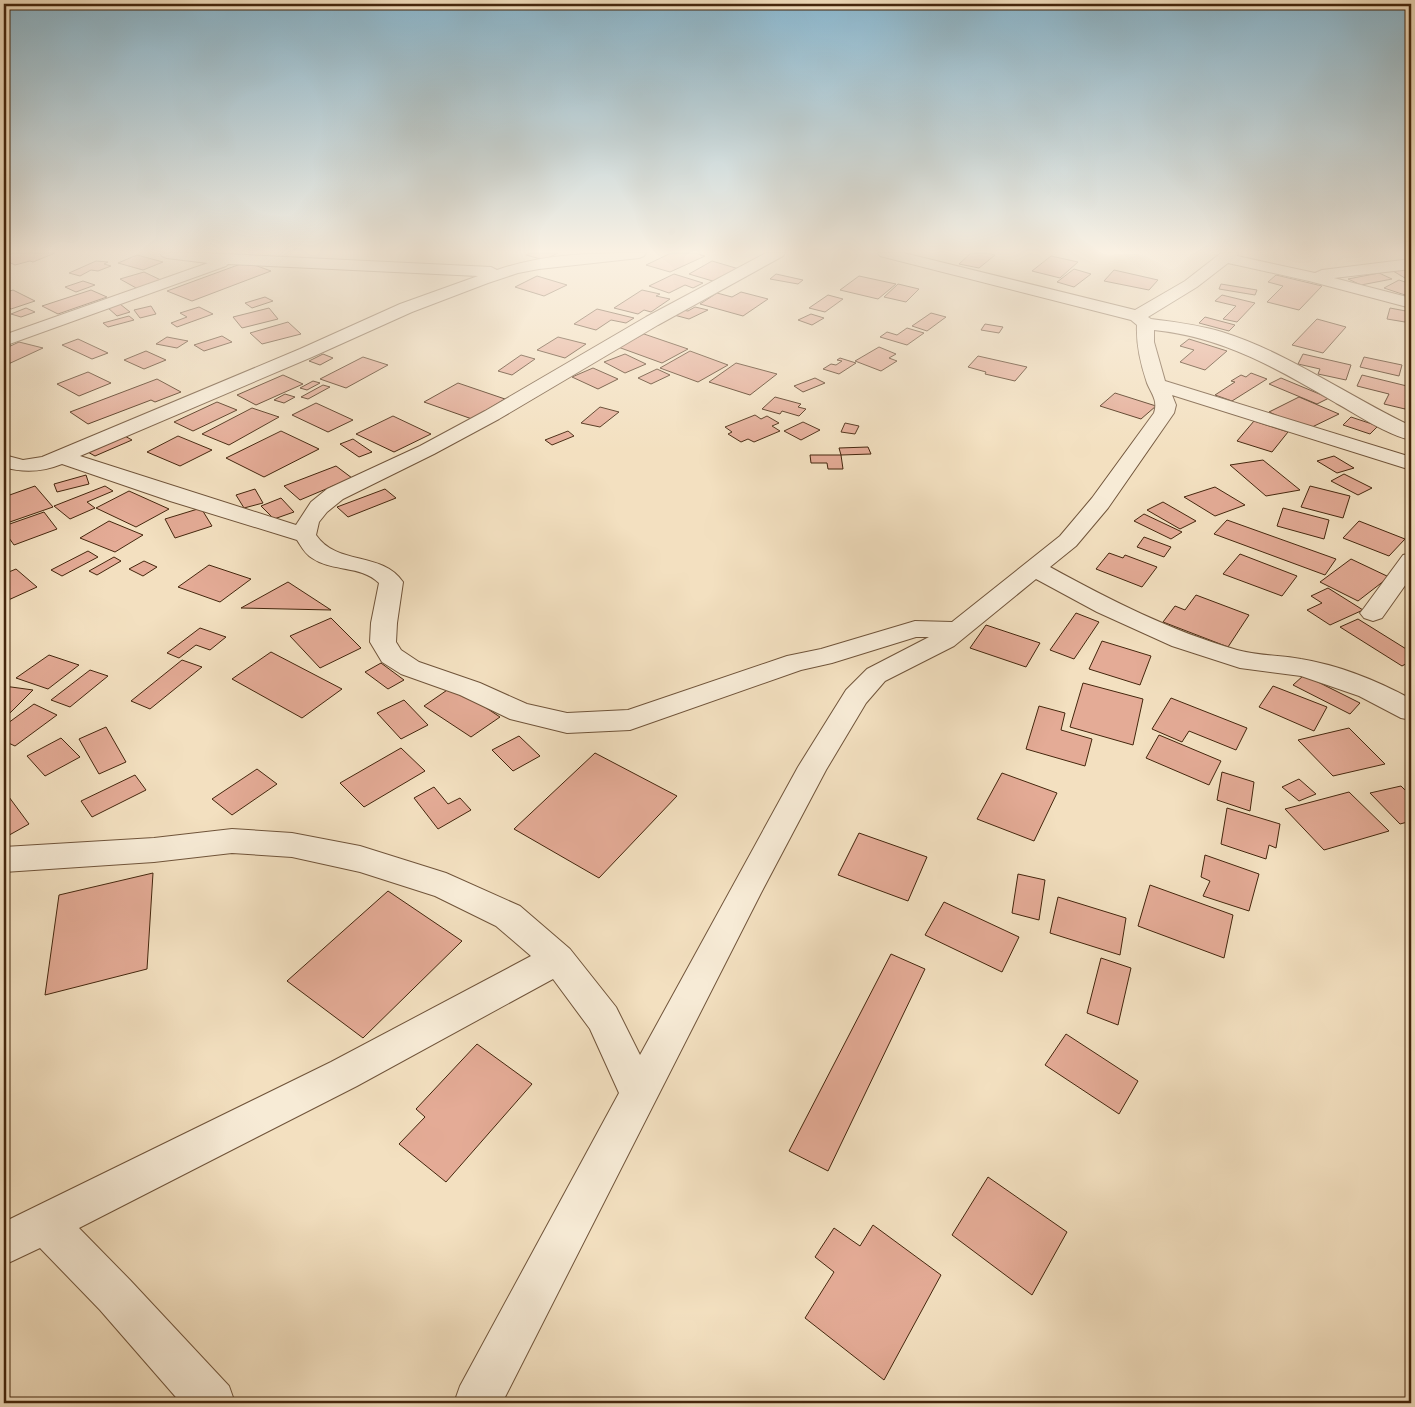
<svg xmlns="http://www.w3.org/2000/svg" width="1415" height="1407" font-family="'IM FELL DW Pica',serif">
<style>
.building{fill:#e4ab96;stroke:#44260d}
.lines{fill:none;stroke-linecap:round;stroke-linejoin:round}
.minor-casing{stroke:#70543a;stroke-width:2}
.minor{fill:#f7ebd6;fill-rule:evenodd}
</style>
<rect width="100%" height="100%" fill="#f3e0c0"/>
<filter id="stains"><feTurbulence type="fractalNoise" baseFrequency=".004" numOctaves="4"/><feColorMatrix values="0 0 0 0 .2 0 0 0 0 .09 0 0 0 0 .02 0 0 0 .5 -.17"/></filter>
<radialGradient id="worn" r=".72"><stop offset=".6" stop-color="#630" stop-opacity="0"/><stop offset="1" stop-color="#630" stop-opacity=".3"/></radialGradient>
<path class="building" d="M14,253h41l-22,9 -3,-1 -15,4 -11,-5v-4z
M530,253h28l-14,7 -18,-5z
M671,253h24l10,3 -35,16 -24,-7z
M971,253h17l7,2 -16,13 -20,-4z
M137,255l26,7 -20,8 -25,-7z
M1051,256l27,6 -18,16 -28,-7z
M96,261l12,1 -4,2 7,2 -13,5 -7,-1 -11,6 -11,-3z
M712,261l27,8 -23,13 -27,-8z
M246,262l25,9 -79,30 -25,-10z
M1074,269l17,5 -17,13 -17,-5z
M1407,269l4,2v6l-6,1 -12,-7z
M1114,270l44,10 -9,10 -45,-9z
M144,272l19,9 -25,8 -18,-10z
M1379,273l13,6 -31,6 -13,-6z
M674,274l29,9 -10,5 -8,-3 -16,8 -20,-7z
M776,274l27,6 -5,4 -28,-5z
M1276,275l46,11 -23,24 -32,-8 16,-16 -15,-4z
M537,276l30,9 -23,11 -29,-9z
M859,276l37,8 -18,15 -38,-9z
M1399,280l12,4v13l-27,-9z
M83,281l12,4 -19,7 -11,-5z
M898,284l21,5 -13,13 -22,-5z
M1221,284l36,6 -2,5 -36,-6z
M13,290l22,11 -24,8 -7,-4v-12z
M91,290l16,7 -49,17 -16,-8z
M642,290l18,4 -4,2 14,3 -19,13 -7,-2 -6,4 -24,-6z
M741,292l27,7 -25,17 -43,-12 17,-11 15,4z
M828,295l15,4 -18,13 -16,-4z
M1222,295l33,8 -18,19 -14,-3 13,-13 -21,-5z
M265,297l8,4 -21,7 -7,-5z
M120,304l10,8 -13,4 -10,-9z
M151,306l5,8 -16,4 -6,-8z
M199,307l14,7 -36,13 -6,-4 16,-6 -7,-4z
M695,307l13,3 -19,9 -15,-4 8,-5 6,1z
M26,308l9,4 -14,5 -10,-3z
M269,308l9,11 -36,9 -9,-11z
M1390,308l21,4v11l-24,-4z
M597,309l37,9 -8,5 -15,-3 -15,10 -22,-6z
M931,313l15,4 -19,14 -15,-5z
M811,314l13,4 -12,7 -14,-5z
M129,316l5,4 -26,7 -5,-4z
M1205,317l30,8 -6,6 -30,-8z
M1317,319l29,8 -23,26 -31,-8z
M288,322l13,12 -39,10 -12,-11z
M985,324l18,3 -4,6 -18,-3z
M907,328l17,5 -17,12 -27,-8 7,-5 10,3z
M644,334l44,15 -26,14 -44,-16z
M222,336l10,6 -28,9 -10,-6z
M167,337l21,4 -11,7 -21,-4z
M558,337l28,7 -21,14 -28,-8z
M78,339l30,14 -16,6 -30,-14z
M1189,339l38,12 -22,19 -25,-8 14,-12 -14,-4z
M19,342l24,6 -39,18v-17z
M879,347l17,7 -7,4 8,3 -16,10 -26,-10z
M146,351l20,9 -22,9 -20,-9z
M690,351l38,14 -30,17 -38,-14z
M323,354l10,4 -13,7 -11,-4z
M625,354l21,10 -21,9 -21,-11z
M1303,354l48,11 -5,15 -28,-6 2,-5 -22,-5z
M521,355l14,4 -23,16 -14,-4z
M978,356l49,11 -12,14 -30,-7 1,-2 -18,-5z
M363,357l25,8 -42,23 -26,-9z
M1364,357l38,8 -3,11 -39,-9z
M840,358l16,5 -17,11 -16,-5 8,-5 5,1 6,-4 -5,-1z
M736,363l41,11 -27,21 -41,-13z
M593,368l25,11 -20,10 -26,-12z
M657,369l13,6 -19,9 -13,-6z
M88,372l23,11 -32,13 -22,-12z
M1251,373l16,6 -35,22 -17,-6 20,-13 -4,-1 10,-6 5,2z
M283,375l20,9 -47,21 -19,-10z
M1362,375l49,12v8l-6,14 -21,-5 5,-10 -32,-8z
M815,378l10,5 -22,9 -9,-6z
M1281,378l48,20 -12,6 -48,-20z
M157,379l24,13 -26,10 -4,-2 -63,24 -18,-12z
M313,381l7,2 -13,7 -7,-2z
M458,383l47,16 -33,20 -48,-17z
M323,385l7,2 -22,12 -7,-2z
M1115,393l41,13 -15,13 -41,-13z
M285,394l10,3 -11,6 -10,-3z
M775,397l26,7 -3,3 8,2 -7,7 -17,-5 -2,3 -18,-5z
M1299,397l40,17 -31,15 -39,-17z
M217,402l20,8 -44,21 -19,-9z
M316,403l37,17 -25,12 -36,-17z
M600,407l19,5 -19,15 -19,-4z
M252,408l27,9 -50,28 -27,-11z
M755,415l6,4 6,-3 12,7 -7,3 8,5 -26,11 -6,-3 -7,3 -13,-8 4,-2 -7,-5z
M393,416l38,18 -37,18 -38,-18z
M1351,417l27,9 -8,8 -27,-9z
M1254,421l34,11 -16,20 -35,-11z
M803,422l17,8 -19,10 -17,-9z
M845,423l14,3 -4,8 -14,-2z
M281,431l38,18 -55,28 -38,-19z
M568,431l6,5 -22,9 -7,-5z
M123,435l9,5 -37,16 -9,-5z
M178,436l34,14 -32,16 -33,-14z
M353,439l19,13 -13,5 -19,-13z
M868,447l3,7 -30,1 -2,-7z
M810,455h31l2,14h-15l-1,-6h-16z
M1334,456l20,12 -17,5 -20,-12z
M1263,460l37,30 -34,6 -36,-31z
M336,466l16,12 -52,22 -16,-14z
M1344,474l28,14 -14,7 -27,-14z
M86,475l3,9 -32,8 -3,-8z
M35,486l18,21 -49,17v-27z
M105,486l8,5 -26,11 8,6 -25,11 -16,-13z
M1310,486l40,10 -7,22 -42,-11z
M1215,487l30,18 -30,11 -31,-19z
M255,489l8,14 -19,5 -8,-13z
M385,489l11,9 -48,19 -11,-10z
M129,491l40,18 -33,18 -40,-19z
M281,498l13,14 -20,7 -13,-13z
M1163,502l33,19 -16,8 -33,-19z
M201,508l11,18 -37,12 -10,-19z
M1283,508l46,12 -5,19 -47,-13z
M44,512l13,17 -43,16 -10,-14v-5z
M1144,514l38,18 -11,7 -37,-18z
M1227,520l109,39 -11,16 -111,-41z
M109,521l34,14 -28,17 -35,-14z
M1359,521l46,18 -16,17 -46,-18z
M1144,537l27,10 -7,10 -27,-10z
M88,551l10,6 -36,19 -11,-6z
M1109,553l14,5 2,-3 32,12 -15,20 -46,-18z
M1240,554l57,22 -15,20 -59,-22z
M114,557l7,4 -24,14 -8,-4z
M1351,559l38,18 -31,24 -38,-19z
M144,561l13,6 -14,9 -14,-7z
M209,565l42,14 -31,23 -42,-15z
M16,569l21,18 -33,15v-28z
M288,582l43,28 -90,-2z
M1328,588l35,22 -33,15 -23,-15 15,-7 -11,-7z
M1196,595l53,20 -21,32 -65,-25 12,-16 10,4z
M1076,613l23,9 -25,37 -24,-9z
M331,618l30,30 -41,20 -30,-32z
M1358,619l53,33v9l-9,5 -62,-39z
M986,625l54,18 -14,24 -56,-19z
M200,628l26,9 -16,13 -14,-5 -17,13 -12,-5z
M1102,641l49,15 -11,29 -51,-16z
M271,652l71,37 -40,29 -70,-39z
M49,655l30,10 -31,24 -32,-11z
M182,660l20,7 -52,42 -19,-8z
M381,663l23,17 -16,9 -23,-17z
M90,670l18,6 -38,31 -19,-7z
M1304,675l56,28 -10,11 -57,-29z
M1083,683l60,16 -10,46 -63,-18z
M4,686l29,4 -29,29z
M453,686l47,31 -29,20 -47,-31z
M1273,686l54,21 -13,24 -55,-24z
M1171,698l76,30 -11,22 -47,-19 -7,11 -30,-13z
M404,700l24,25 -27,14 -24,-26z
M34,704l23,11 -42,31 -11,-5v-15z
M1039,706l26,7 -4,17 31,9 -7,27 -59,-17z
M106,727l20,35 -27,12 -20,-35z
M1349,728l36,36 -52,12 -35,-36z
M1159,735l62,26 -12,24 -63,-27z
M519,736l21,20 -27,15 -21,-21z
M61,738l19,19 -35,19 -18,-20z
M401,748l24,23 -61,36 -24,-24z
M595,753l82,43 -78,82 -85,-49z
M257,769l20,15 -45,31 -20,-16z
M1222,772l32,10 -4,29 -33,-11z
M1002,773l55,20 -23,48 -57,-22z
M135,775l11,15 -54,27 -11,-16z
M1299,779l17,15 -17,7 -17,-14z
M1401,786l10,10v25l-11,3 -30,-31z
M434,787l14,17 12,-6 11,12 -33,19 -24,-31z
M1349,792l40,39 -65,19 -39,-41z
M9,797l20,27 -25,14v-38z
M1227,808l53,16 -4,24 -7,-3 -3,14 -45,-15z
M859,833l68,24 -19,44 -70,-26z
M1205,855l54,19 -10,37 -46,-15 7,-15 -9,-4z
M153,873l-6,96 -102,26 14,-100z
M1018,874l27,6 -6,40 -27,-7z
M1150,885l83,30 -9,43 -86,-32z
M388,891l74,50 -99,97 -76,-57z
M1058,897l68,21 -6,37 -70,-22z
M944,902l75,35 -17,35 -77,-37z
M891,954l34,15 -97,202 -39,-20z
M1101,958l30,10 -13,57 -31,-12z
M1066,1034l72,47 -19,33 -74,-49z
M477,1044l55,40 -86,98 -47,-38 26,-27 -9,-8z
M988,1177l79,55 -35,63 -80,-60z
M873,1225l68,50 -57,105 -79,-62 29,-46 -19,-15 19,-29 26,18z"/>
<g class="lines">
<defs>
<path id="minor" d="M160,253h45l286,14 6,3c48,-17 100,-17 149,-17l-2,3 -5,2 -100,11 -21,4 -30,10 -76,29 -100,45 -232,99 216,69 15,-23 16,-13 93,-43 65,-35 161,-94 120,-64h19l-2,3 -125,69 -159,94 -65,35 -91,45 -16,13 -8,10 -3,13c21,31 66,16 87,47l-6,41 -1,19 5,8 18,12 61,21 47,21 40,9 61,-3 159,-54 34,-7 94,-28 37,1 108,-86 32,-38 62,-85c4,-13 -2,-18 -7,-30 -6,-18 -11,-38 -10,-58l-6,-5 -251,-64 -2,-3h26l231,57 50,-29 36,-28h17l-1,3 78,17 7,-3 89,-11v10l-77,9 77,20v10l-102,-27 -81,-18 -31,24 -49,30 3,2c24,3 48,6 71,13 67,21 126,64 189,94v14c-24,-5 -53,-25 -75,-37 -58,-34 -113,-66 -182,-73v12l11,39 246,76v13l-239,-75 4,10 -2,8 -66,95 -32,38 -26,21c60,33 121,64 187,83 21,6 43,5 64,9 37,6 77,22 110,40v21l-10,-2 -42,-22 -58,-20 -61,-8 -68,-22 -75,-34 -61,-33 -82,67 -69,35 -19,22 -40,67 -65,123 -259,510h-48l6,-17 159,-293 -29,-64 -37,-50 -196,107 -278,142 51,52 99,106 6,17h-54l-81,-93 -60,-62 -36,17v-43l327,-160 200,-106 -35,-30 -61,-30 -75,-24 -68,-15 -60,-4 -78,9 -150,10v-25l150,-9 78,-9 60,4 68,13 86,27 74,33 50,43 46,58 24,48 158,-288 48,-77 21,-21 62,-32h-13l-84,26 -31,7 -171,60 -63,3 -57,-14 -50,-24 -59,-21 -19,-12 -12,-20 1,-19 8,-40c-18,-18 -47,-11 -67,-25 -7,-4 -11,-12 -15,-18l-127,-39 -108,-37c-20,8 -38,9 -58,3v-12l19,5 19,-3 258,-108 100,-45 78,-28 -250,-12 -2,2 -222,80v-11l204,-72 -41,-5 -5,-2z
M1411,553v24l-29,41 -9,3 -9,-3 -4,-5 4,-5 39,-53z"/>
</defs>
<use href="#minor" class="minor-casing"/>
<use href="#minor" class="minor"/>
</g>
<linearGradient id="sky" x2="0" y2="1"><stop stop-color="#8ab8d0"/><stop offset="0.56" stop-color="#faf1e3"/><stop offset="1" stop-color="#faf1e3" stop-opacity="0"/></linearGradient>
<rect width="1415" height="450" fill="url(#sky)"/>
<rect width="1415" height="1407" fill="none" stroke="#f3e0c0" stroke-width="20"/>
<rect x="5" y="5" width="1405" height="1397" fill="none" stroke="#44260d" stroke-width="2.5"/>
<rect x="10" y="10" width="1395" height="1387" fill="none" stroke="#44260d"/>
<rect width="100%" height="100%" filter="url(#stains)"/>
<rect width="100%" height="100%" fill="url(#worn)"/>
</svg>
